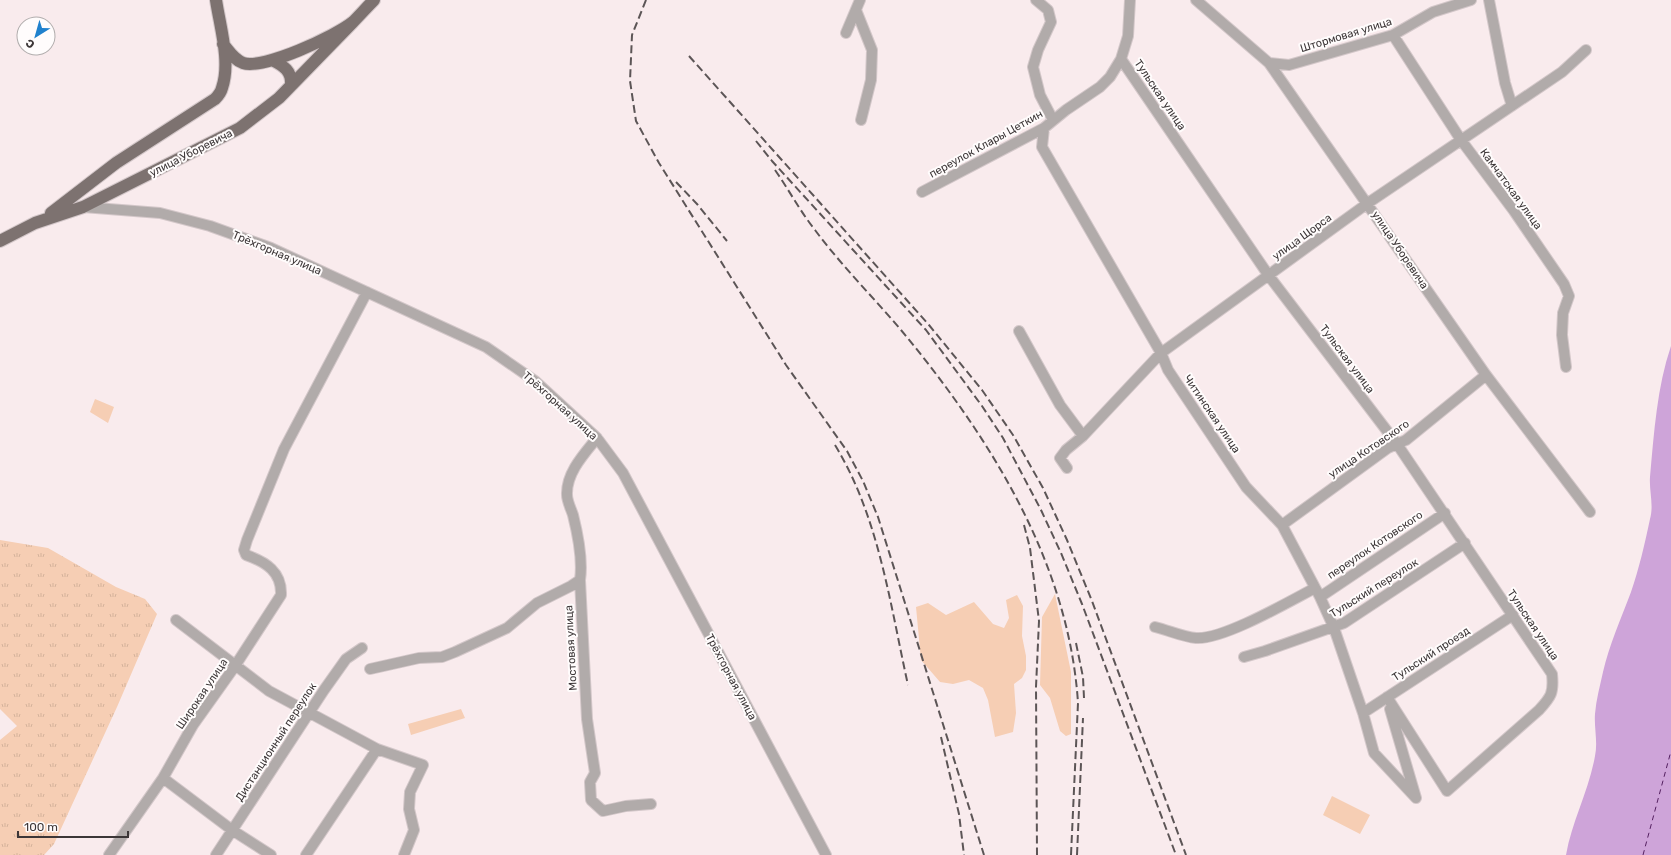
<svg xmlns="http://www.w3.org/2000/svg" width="1671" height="855" font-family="Rubik,sans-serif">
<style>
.grass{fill:url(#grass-tufts)}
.park{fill:#f6ceb4}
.water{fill:#cea4d9}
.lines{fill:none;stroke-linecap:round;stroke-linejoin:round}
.ferry{stroke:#542060;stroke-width:1;stroke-dasharray:5 4;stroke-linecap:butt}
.minor-casing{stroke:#d3c7c9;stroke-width:12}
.major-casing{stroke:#d3c7c9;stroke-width:14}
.minor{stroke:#b1abaa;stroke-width:10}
.major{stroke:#7d7270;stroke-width:12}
.rail{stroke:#5c5556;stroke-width:2;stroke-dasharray:8 4;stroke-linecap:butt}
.labels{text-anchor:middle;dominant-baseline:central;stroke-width:4;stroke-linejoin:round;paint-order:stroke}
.street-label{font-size:11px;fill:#3c3637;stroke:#fffcfc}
</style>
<defs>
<pattern id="grass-tufts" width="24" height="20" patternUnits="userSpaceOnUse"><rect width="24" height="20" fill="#f6ceb4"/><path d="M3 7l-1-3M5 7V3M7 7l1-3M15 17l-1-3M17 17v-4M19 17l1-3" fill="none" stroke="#d4b29b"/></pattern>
</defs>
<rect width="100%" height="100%" fill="#f9ebed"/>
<path class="grass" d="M0,540l48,8 68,39 29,12 12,15 -40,93 -63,137 -10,11h-44v-115l17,-14 -17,-17z"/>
<path class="park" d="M95,399l19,8 -6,16 -18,-11z
M1055,594l16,78v62l-5,2 -6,-5 -10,-33 -10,-13 2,-68z
M1017,595l6,11 -1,30 4,20v14l-4,8 -8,6 2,29 -3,19 -18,5 -7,-37 -5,-12 -14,-8 -16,4 -13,-2 -19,-22 -5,-53 12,-4 18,12 28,-13 19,22 11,4 5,-10 -3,-18z
M461,709l4,9 -54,17 -3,-11z
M1332,796l38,19 -10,19 -37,-19z"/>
<path class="water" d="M1671,346v509h-105c6,-34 23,-65 29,-99 3,-14 -1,-28 0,-42 1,-14 5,-28 8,-42 6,-27 18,-53 28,-80 8,-23 14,-49 19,-73 4,-14 -1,-28 0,-42 4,-44 7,-90 21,-131z"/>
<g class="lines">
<path class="ferry" d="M1643,855l28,-104"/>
<defs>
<path id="minor" d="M1036,0l12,10 3,12 -13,28 -5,17 7,28 13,25
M1196,0l73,63 217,312 104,137
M1489,0l16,83 7,23
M856,10l16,40 -1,30 -10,40
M846,33l14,-33
M1393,35l68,105 53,71 50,73 5,12 -6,17 -1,22 4,32
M1121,59l148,217 128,168 155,230c2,19 -1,23 -13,36l-92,81 -60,-94
M1269,63l20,2 104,-30 40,-23 38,-12
M1044,128l-2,19 119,206 7,17 78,117 36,38 38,72 14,31 29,85 11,40 42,45 -26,-89
M922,192l122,-64 22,-18 34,-23 10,-10 11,-18 7,-23 2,-36
M83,207l77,6 50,13 61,22 215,99 49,34 62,57 26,35 203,382
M1019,331l41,74 23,31
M597,438c-13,16 -31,35 -30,57 0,6 4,14 6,20 5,20 10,45 7,65l7,139 8,54 -5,9 1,18 12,11 23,-5 25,-2
M1067,468l-7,-10 6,-8 17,-14 78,-83 207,-150 194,-131 24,-22
M1282,525l106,-77 18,-8 80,-65
M1320,597l125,-84
M176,620l93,71 108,58 46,16 -13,27 -1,17 5,21 -10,25
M1155,627c13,3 28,10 41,11 27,2 94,-37 119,-50
M1244,657l21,-6 79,-28 121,-80
M370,669l49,-11 23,-1 13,-5 52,-24 30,-25 34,-17 9,-6
M1363,713l150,-98
M163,778l69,52 39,25
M109,855l54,-77 30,-53 42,-59 46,-71c1,-23 -15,-33 -35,-40l-2,-5 3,-10 37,-91 83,-157
M216,855l108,-165 22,-31 16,-11
M306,855l71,-106"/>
<path id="major" d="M223,44c6,7 10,15 20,19 20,7 93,-27 110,-41 7,-7 14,-15 21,-22
M272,60c12,6 20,11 19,25
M51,213l65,-50 99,-64c3,-3 6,-7 7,-11 9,-26 -2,-61 -6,-88
M0,241l35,-18 48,-16 157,-79 39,-30 74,-76"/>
</defs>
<use href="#minor" class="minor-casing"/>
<use href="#major" class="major-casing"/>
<use href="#minor" class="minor"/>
<use href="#major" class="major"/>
<path class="rail" d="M646,0l-14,35 -2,46 6,40 23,42 127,202 61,86 16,30 15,36 106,338
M689,56l240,269 53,65 31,45 30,53 24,52 25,61 94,254
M756,141l16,20 154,169 56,76 21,32 38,72 20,43 21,51 94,251
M775,170c14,20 25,41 40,60 26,35 58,67 86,100 88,106 168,232 177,373l-7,152
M676,182l21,22 30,37
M835,445c44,72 55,159 73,240
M1024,525l6,23 9,73 -3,66 1,168
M1076,643l7,34 1,21
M941,737l18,77 5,41
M1077,855l6,-137"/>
</g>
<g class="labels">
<g class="street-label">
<text transform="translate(1346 35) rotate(-17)">Штормовая улица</text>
<text transform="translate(1160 95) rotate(56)">Тульская улица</text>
<text transform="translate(986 144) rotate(-29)">переулок Клары Цеткин</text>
<text transform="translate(191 153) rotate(-27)">улица Уборевича</text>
<text transform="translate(1511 189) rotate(54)">Камчатская улица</text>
<text transform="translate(1302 237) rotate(-36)">улица Щорса</text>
<text transform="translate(1400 250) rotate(56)">улица Уборевича</text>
<text transform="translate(277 253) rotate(23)">Трёхгорная улица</text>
<text transform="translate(1347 359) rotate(53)">Тульская улица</text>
<text transform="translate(560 406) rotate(42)">Трёхгорная улица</text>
<text transform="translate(1212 414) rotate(56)">Читинская улица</text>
<text transform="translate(1369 449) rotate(-34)">улица Котовского</text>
<text transform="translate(1375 545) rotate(-34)">переулок Котовского</text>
<text transform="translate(1374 588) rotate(-32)">Тульский переулок</text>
<text transform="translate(1533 625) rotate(56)">Тульская улица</text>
<text transform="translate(571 648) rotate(-93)">Мостовая улица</text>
<text transform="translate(1431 654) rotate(-33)">Тульский проезд</text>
<text transform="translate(731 677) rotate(62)">Трёхгорная улица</text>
<text transform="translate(202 694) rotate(-56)">Широкая улица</text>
<text transform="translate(276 742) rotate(-57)">Дистанционный переулок</text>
</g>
</g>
<g transform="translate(36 36) rotate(217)"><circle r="19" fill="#fffcfc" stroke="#b1adad"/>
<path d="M0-3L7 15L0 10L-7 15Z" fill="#2081cd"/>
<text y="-6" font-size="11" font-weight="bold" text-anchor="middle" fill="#3c3637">С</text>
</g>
<path d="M18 831v6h110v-6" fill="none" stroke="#3c3637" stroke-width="2"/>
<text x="24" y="831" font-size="12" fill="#3c3637" stroke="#fffcfc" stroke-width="3" paint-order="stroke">100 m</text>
</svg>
